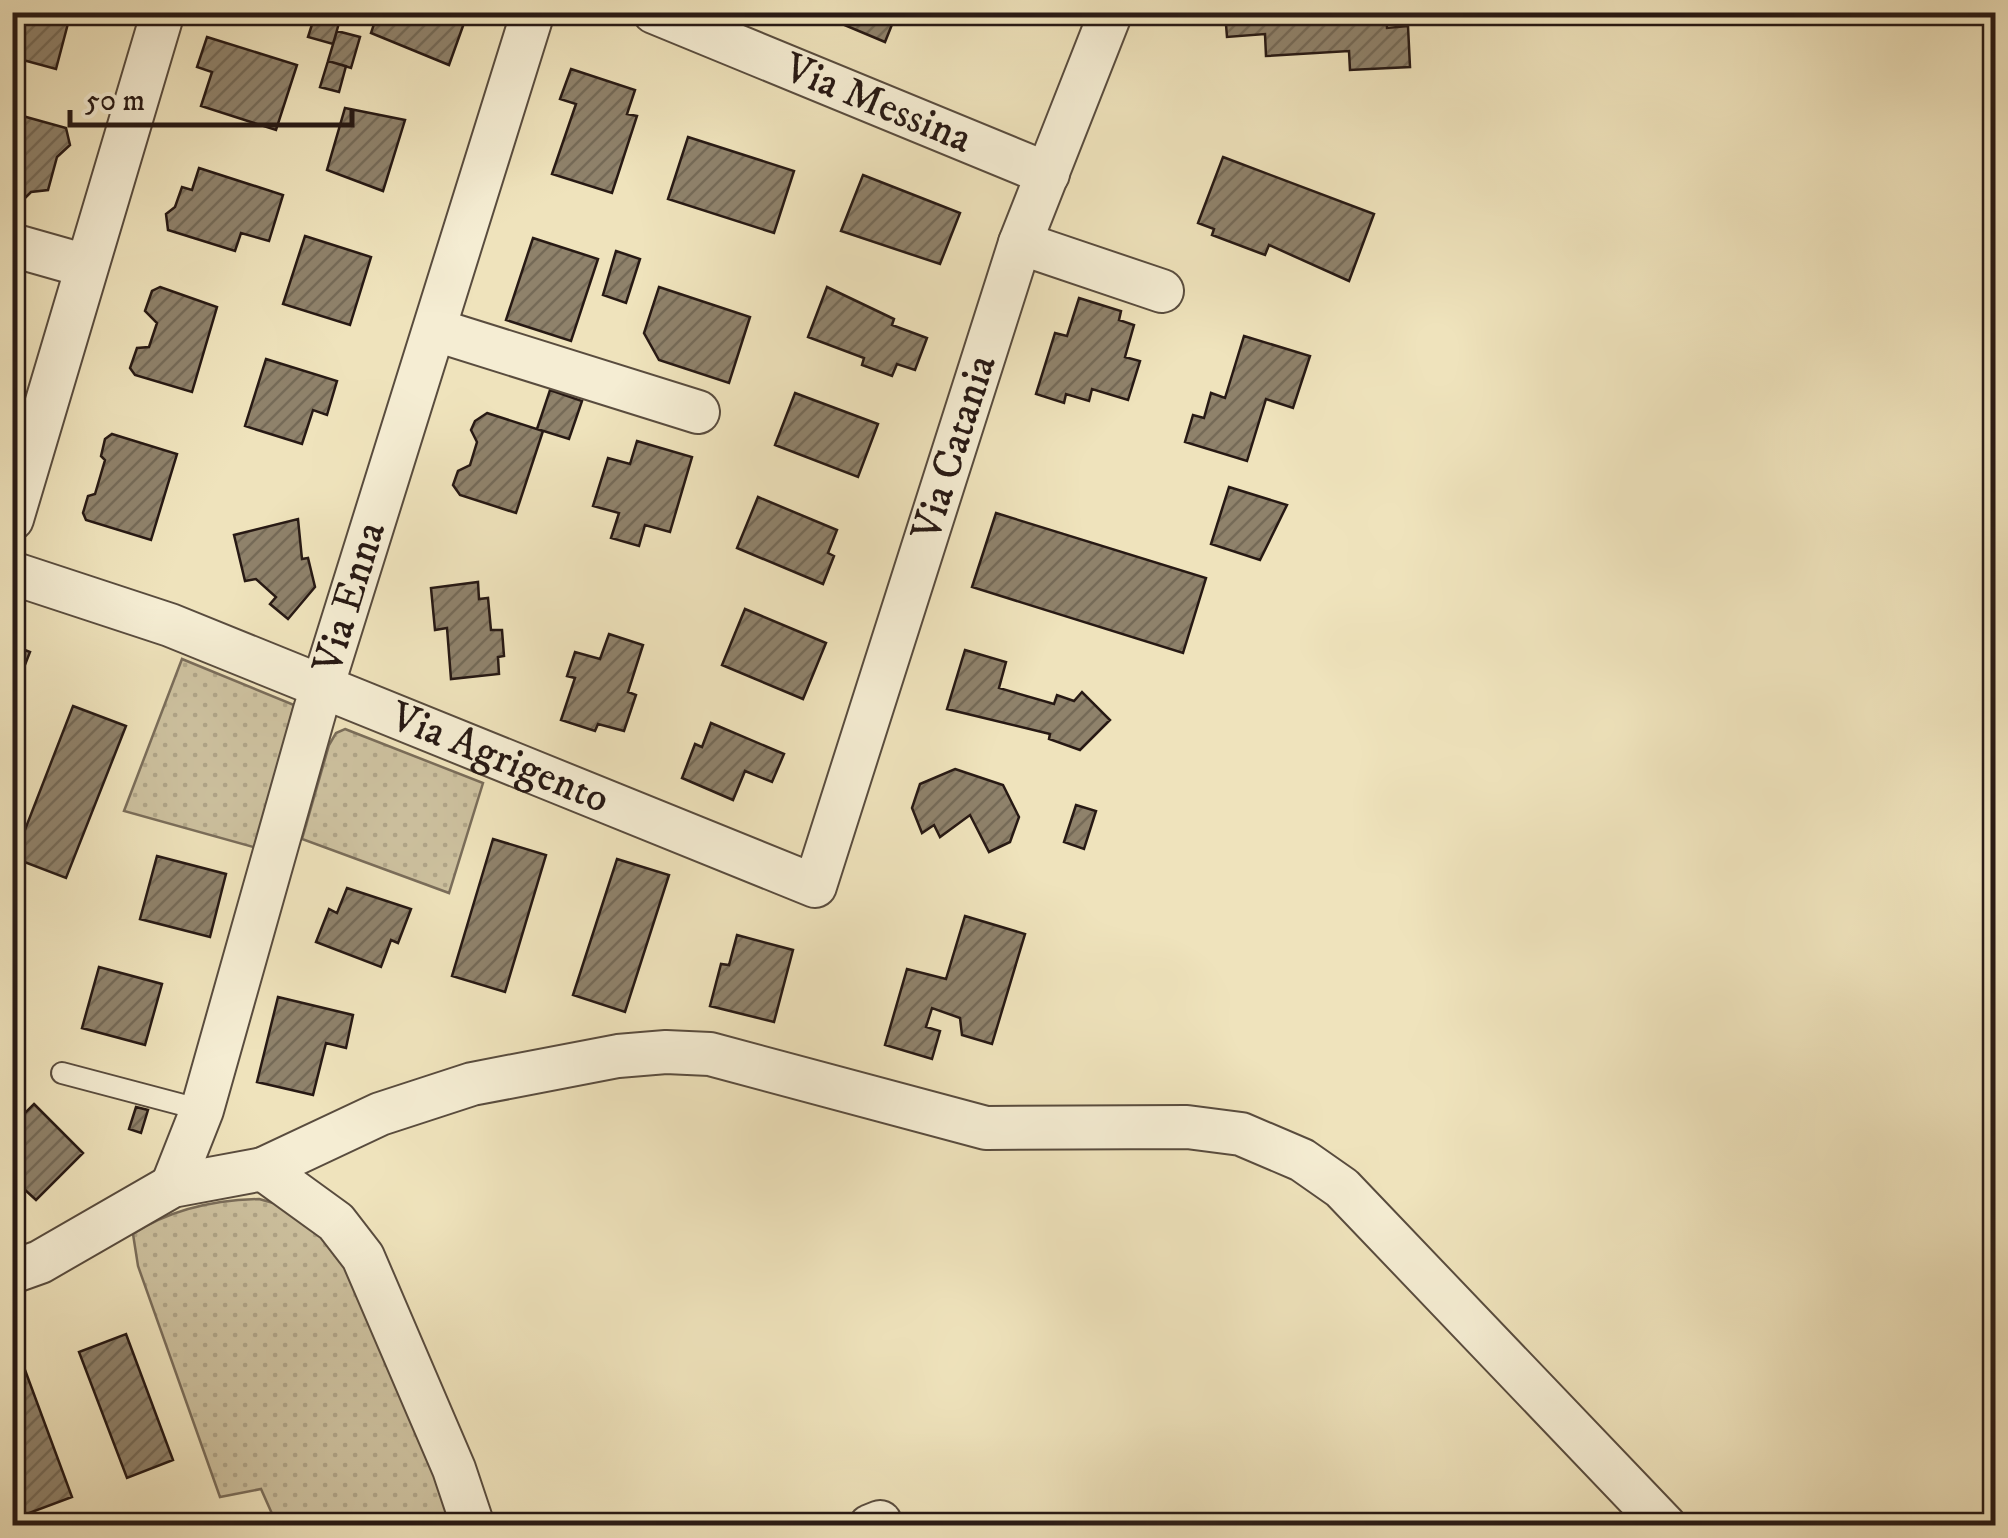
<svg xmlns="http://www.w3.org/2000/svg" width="2008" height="1538" font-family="'IM FELL DW Pica',serif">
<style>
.grass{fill:url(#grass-dots);stroke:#7a6d5a;stroke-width:2.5}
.building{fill:url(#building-hatch);stroke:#271914;stroke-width:2.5}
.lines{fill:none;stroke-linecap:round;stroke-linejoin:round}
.lane-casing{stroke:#594c3e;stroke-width:24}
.street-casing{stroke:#594c3e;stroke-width:46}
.lane{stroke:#f5edd3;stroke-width:20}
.street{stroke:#f5edd3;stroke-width:42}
.labels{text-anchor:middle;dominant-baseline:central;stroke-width:8;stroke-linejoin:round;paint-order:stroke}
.street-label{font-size:42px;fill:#271914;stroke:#f5edd3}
</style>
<defs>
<pattern id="grass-dots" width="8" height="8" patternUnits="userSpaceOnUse" patternTransform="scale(2.5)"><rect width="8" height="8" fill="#cdc19f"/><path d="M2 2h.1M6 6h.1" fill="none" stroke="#b0a588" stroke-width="1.8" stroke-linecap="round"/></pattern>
<pattern id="building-hatch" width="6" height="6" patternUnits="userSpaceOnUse" patternTransform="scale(2.5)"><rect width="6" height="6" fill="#8f826b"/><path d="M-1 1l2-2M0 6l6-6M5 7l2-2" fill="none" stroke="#756a57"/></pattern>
</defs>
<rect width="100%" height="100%" fill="#efe3bc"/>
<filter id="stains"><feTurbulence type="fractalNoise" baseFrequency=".002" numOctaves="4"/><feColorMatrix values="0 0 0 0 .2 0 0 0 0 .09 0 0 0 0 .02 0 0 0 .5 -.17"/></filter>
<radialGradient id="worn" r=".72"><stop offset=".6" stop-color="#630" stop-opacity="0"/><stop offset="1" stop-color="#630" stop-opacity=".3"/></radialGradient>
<path class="grass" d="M182,659l112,46 -37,143 -133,-37z
M345,729l138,54 -34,110 -147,-54 27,-94 7,-12z
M259,1199l29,8 51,40 122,278h-184l-16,-36 -41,8 -82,-231 -5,-32c38,-25 81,-34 126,-35z"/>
<path class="building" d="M12,12h59l-15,57 -44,-12z
M316,12l25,4 -8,28 -25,-7z
M378,12h90l-19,53 -78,-32z
M824,12h73l-12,30 -62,-26z
M1225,12h161l1,16 21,-2 2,41 -60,3 -1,-19 -83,5 -1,-22 -38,3z
M337,31l23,6 -9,31 -23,-7z
M207,37l90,28 -21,65 -75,-24 11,-34 -15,-5z
M328,61l18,5 -7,26 -19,-5z
M571,69l64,21 -8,24 10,2 -25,77 -60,-19 24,-70 -16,-5z
M345,108l60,12 -22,71 -56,-21z
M19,115l47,13 4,17 -13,12 -9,33 -17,2 -9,9 -10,-3v-76l5,2z
M688,137l106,34 -20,62 -106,-34z
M1223,157l151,57 -25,67 -80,-36 -4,10 -53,-20 2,-6 -16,-6z
M199,168l84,27 -14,46 -28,-8 -6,18 -67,-21 -2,-16 9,-7 7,-20 10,3z
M863,175l97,38 -20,51 -99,-33z
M305,236l66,21 -21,68 -67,-21z
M533,238l65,21 -27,82 -65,-21z
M616,251l24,8 -14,44 -23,-8z
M160,287l57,20 -25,85 -57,-17 -5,-7 7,-20 12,-1 8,-24 -12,-12 7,-20z
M659,287l91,30 -21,66 -70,-23 -15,-27z
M827,287l67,32 -2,6 35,13 -12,32 -18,-6 -5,12 -30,-11 2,-7 -56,-21z
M1079,298l42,13 -2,9 15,5 -9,32 15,4 -12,39 -36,-11 -3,12 -23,-7 -2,9 -28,-9 19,-61 12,3z
M1244,336l66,20 -17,52 -27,-9 -19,62 -62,-19 8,-27 11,3 7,-25 14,5z
M266,359l71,22 -10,34 -14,-5 -11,34 -57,-18z
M550,390l32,11 -13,38 -32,-10z
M795,393l83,31 -20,53 -83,-32z
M487,413l56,18 -27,82 -56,-18 -7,-10 5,-14 12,-6 7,-23 -6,-12 4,-9z
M112,434l65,20 -26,86 -65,-20 -3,-7 5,-17 7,-2 10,-34 -4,-4 4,-17z
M637,441l55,16 -22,75 -25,-7 -6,21 -28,-8 8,-25 -26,-7 15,-48 22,6z
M1229,487l58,18 -27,55 -49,-16z
M758,497l79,33 -9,23 6,3 -11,28 -86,-36z
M996,513l210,65 -23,75 -211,-66z
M298,519l4,40 6,-1 7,29 -27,32 -18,-15 6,-7 -20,-18 -11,2 -11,-46z
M478,582l1,17 9,-1 3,32h11l2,26 -6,1 1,17 -48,5 -4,-51 -12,2 -4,-42z
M745,609l81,34 -23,56 -81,-34z
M609,634l34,11 -15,47 8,3 -12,36 -26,-7 -3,7 -34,-11 14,-42 -8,-2 8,-24 25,7z
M12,645l18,7 -18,46z
M965,650l41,12 -7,26 55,16 3,-9 17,6 8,-9 28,28 -30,30 -31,-11 1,-5 -103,-25z
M73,706l53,20 -60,152 -52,-20z
M711,723l73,31 -12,28 -27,-11 -12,29 -51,-22 13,-34 7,3z
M955,769l48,16 16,32 -9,25 -21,10 -19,-37 -30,22 -6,-12 -12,8 -10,-25 8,-24z
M1076,805l20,6 -12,38 -20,-7z
M493,839l53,16 -41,137 -53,-16z
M157,856l69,18 -16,63 -70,-18z
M617,859l52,16 -44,137 -52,-17z
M347,888l64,21 -13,34 -7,-3 -10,27 -65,-25 13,-33 8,4z
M965,916l60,18 -33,110 -30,-9 -2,-17 -28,-10 -6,19 14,4 -8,28 -47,-14 22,-76 39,10z
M737,935l56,15 -19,72 -64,-16 11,-42 8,1z
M99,967l63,17 -17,61 -63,-17z
M278,997l75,18 -7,33 -20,-5 -13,52 -56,-13z
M34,1104l49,49 -47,47 -24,-22v-52z
M136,1107l12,3 -7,23 -12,-4z
M126,1334l47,126 -46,18 -48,-126z
M25,1370l47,127 -48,18 -12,-29v-111z"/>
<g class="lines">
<defs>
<path id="lane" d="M62,1073l140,37"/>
<g id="street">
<path id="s1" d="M654,12l394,162"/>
<path d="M1020,243l142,48"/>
<path d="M12,245l74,21"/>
<path d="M436,330l262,82"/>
<path d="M12,519l151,-507"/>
<path id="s2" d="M12,573l158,52 645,261 205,-643 91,-231"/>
<path d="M263,1169l73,53 27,35 91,212 19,57"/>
<path id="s3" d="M172,1186l30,-76 113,-400 218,-698"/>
<path d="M12,1272l28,-10 132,-76 91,-17 117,-55 92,-30 146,-28 48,-4 44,2 276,74 201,-1 54,7 61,26 40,28 323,338"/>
<path d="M870,1526l10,-4"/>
</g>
</defs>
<use href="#lane" class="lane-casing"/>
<use href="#street" class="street-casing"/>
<use href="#lane" class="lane"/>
<use href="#street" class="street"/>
</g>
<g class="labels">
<g class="street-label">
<text stroke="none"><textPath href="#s1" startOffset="242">Via Messina</textPath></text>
<text stroke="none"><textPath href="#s2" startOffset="1322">Via Catania</textPath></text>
<text stroke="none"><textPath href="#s3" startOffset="615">Via Enna</textPath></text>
<text stroke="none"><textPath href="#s2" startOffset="522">Via Agrigento</textPath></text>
</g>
</g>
<rect width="2008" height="1538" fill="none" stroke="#efe3bc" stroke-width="50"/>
<rect x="15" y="15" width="1978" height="1508" fill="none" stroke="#271914" stroke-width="5"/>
<rect x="25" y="25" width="1958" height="1488" fill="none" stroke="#271914" stroke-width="2.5"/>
<path d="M70 110v15h282v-15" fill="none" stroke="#271914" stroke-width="5"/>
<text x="85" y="110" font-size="30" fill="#271914" stroke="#f5edd3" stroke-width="8" paint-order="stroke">50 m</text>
<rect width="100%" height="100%" filter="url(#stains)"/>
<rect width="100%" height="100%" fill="url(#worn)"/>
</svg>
